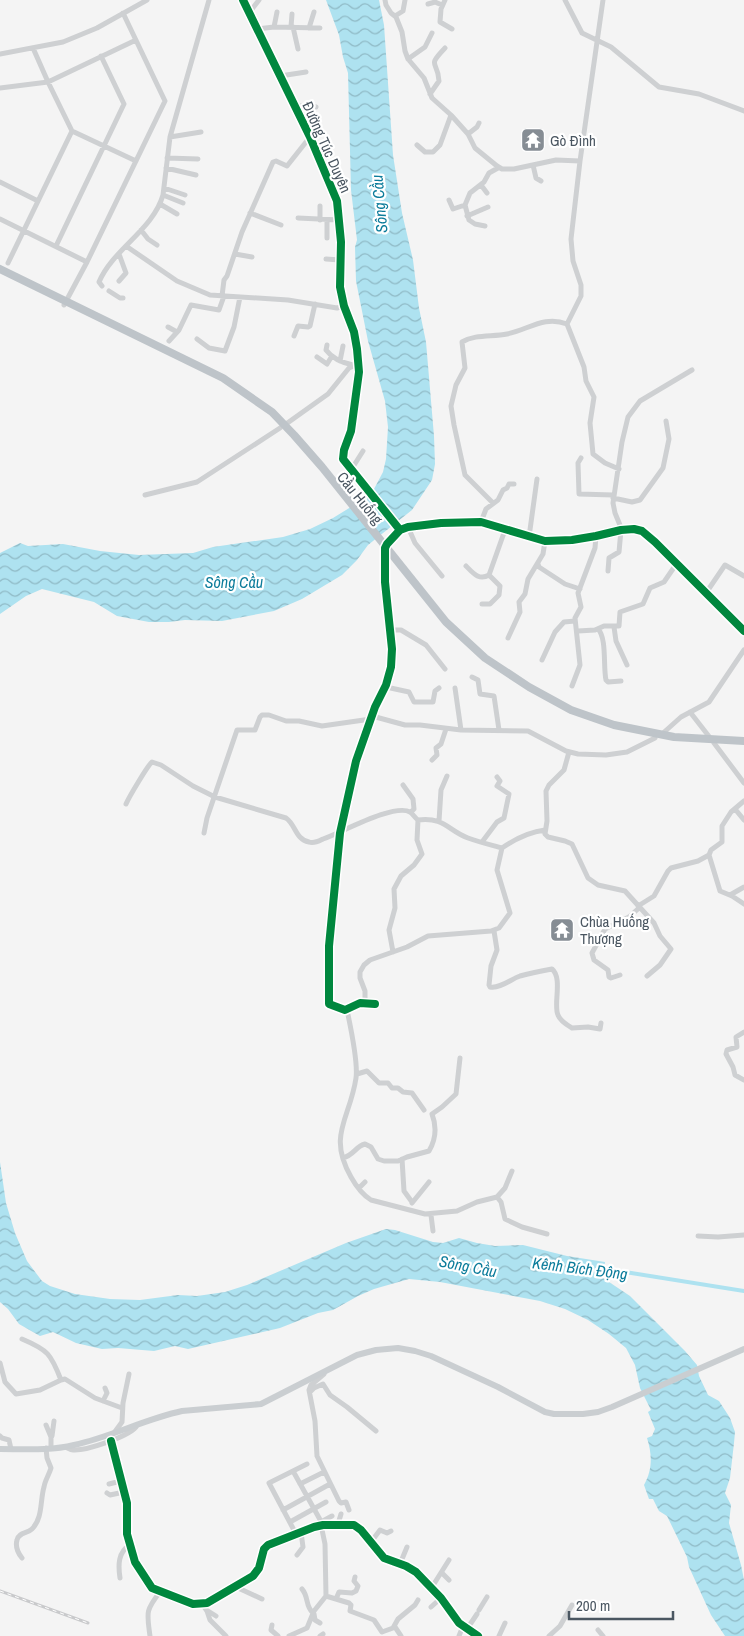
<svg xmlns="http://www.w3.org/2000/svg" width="744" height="1636" font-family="'Archivo Narrow',sans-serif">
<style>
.water{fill:url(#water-waves)}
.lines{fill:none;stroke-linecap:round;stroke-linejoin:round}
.canal{stroke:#aee2f0;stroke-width:4}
.minor{stroke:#ced0d2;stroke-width:5}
.major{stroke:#caced1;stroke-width:6}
.highway{stroke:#bec4c9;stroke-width:8}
.rail-casing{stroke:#c9cacc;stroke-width:3}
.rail{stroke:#fff;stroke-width:1;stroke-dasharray:4;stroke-linecap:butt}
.cycleway-casing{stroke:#fff;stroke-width:11}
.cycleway{stroke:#00873e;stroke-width:8}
.labels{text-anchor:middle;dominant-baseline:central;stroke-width:4.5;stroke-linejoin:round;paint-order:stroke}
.poi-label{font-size:15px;fill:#4a5661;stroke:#fff;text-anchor:start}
.street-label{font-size:15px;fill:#4a5661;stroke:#fff}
.water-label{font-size:16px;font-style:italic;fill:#0c7c9b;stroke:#fff}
</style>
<defs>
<pattern id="water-waves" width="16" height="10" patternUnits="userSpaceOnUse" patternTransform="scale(1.25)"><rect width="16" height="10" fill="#aee2f0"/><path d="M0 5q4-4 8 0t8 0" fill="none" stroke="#90bac6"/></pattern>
</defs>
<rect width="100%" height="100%" fill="#f4f4f4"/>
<path class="water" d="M326,0h53l5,25 9,130 9,58 11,47 6,48 7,34 8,94 1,28 -3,16 -20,30 -44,35 -11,15 -15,15 -40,24 -28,12 -52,10 -37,-1 -16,2h-20l-32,-6 -23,-14 -52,-13 -16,7 -26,18v-61l20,-10 8,3 35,-2 37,7 39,4 54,-2 20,-6 70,-10 27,-8 23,-11 26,-16 15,-13 9,-17 3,-13 2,-32 -3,-26 -17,-60 -12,-60 -1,-34 2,-7 -6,-50 -3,-117 -5,-16 -4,-22z
M0,1162l6,41 9,30 12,28 15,20 8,5 25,8 35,5 30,1 38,-5 19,1 28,-4 22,-7 99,-42 40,-14 9,1 38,12 10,1 16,-5 18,5 18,3 28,-1 44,11 38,6 -2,16 27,18 55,55 12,14 2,11 9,19 11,6 11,17 5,14 -1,11 -4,35 -5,15 6,12 -2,18 12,42 3,15v56h-19l-14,-21 -22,-48 -2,-10 -20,-41 -8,-5 -6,-12h-4l-5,-14c9,-16 8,-31 3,-47l5,-2 3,-7 -7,-17 3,-2 -11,-22 -5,-23 -9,-17 -17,-14 -21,-14 -23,-11 -25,-8 -100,-19 -31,-3 -35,10 -16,7 -25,14 -15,3 -38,15 -92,21 -13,-3 -21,5 -36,-3 -16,1 -26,-6 -23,-11 -13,4 -21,-12 -11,-15 -8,-7z"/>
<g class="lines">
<path class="canal" d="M600,1268l144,23"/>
<path class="minor" d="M243,0l67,137 27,64 4,41 -1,45 4,19 10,26 3,17 2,23 -8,59 -7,19 -1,9 57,71
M385,0l1,5 5,8 5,4 6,15 3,19 3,8 16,19 8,20 19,17 17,19 7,14 22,18 5,3h12l42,-9 24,1
M445,0l-4,9 -1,13 12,7
M565,0l17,33 29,14 48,40 40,7 45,17
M603,0l-23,161 -9,78 2,22 8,24v11l-14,28 17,43 2,14 8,16 -4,26 3,31 12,9 14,6
M428,4l7,-2 7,3
M249,13l10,-13
M395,16l8,-5 2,-11
M274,27l3,-15
M291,27l1,-13
M293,27l5,22
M309,28l5,-16
M257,29l17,-2 46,1
M0,54l63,-12 34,-14 50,-28
M408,59l17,-12 7,-14
M280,76l26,-4
M0,88l48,-6 88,-42
M430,94l9,-13c-1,-21 -13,-13 6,-33
M295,107l12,-2 9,2
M72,131l64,30
M468,134l9,-7 2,-4
M170,137l31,-5
M417,145l8,7h8l7,-7 11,-30
M167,158l31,1
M533,165l3,13 5,3
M166,168l30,7
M0,182l38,19
M481,185l6,8
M164,188l21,7
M163,195l20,8
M449,200l4,9 12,-4
M160,204l17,10
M320,206v14
M250,213l31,12
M467,216l21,-9
M298,218l41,2
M0,219l87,43
M327,220v18
M485,226l-10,-2 -6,-4 -4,-15 5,-12 14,-11 5,-9 9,-5
M141,230l7,9 9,6
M56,246l68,-142 -23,-48
M126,246l51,35 33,14 78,5 49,8 7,-2
M119,254l7,19 -7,8
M235,254l17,3
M326,259l14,1
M8,263l64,-132 -24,-49 -15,-34
M102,286l-3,-4c14,-33 54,-52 64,-87l7,-58 39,-137
M109,291l11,7h3
M222,296l2,-16 3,-4 15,-44 31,-70 3,-1 11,5 23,-29
M64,305l23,-43 78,-161 -42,-88
M168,327l9,5
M294,336l4,-10 10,1 2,-1 5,-22
M197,339l12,9 16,3 9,-24 6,-30
M169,341l10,-11 12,-25 28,5 5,-14
M327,345l-1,5c6,8 17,13 27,15
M317,357l10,7 5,-8
M340,361l3,-15
M286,424l42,-30 21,-26 9,-4
M581,458l-3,5 1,31 34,1
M351,470l12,-19
M145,495l52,-13 83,-54
M613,498l19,4 8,-2 23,-32 6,-29 -3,-18
M493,503l-28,-28 -11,-50 -3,-19 5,-21 9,-17 -3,-26c13,-8 30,-5 45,-8 21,-4 37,-19 60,-10
M481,522l5,-13 12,-9 5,-10 4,-2 2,-4h5
M408,527l7,16 27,33
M622,530l-7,-17 -2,-10 9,-61 6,-25 12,-16 52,-31
M529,537l8,-58
M538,564l1,3 26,17 15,5
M466,566c7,7 13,15 23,9l16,-45
M608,571l1,-13 10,-6 2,-22
M706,593l19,-28 19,11
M482,604h8l9,-9 1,-9 -11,-11
M614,627l2,14 11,24
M598,629c9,9 5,38 8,51l2,2 13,-1
M390,630h11l25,15 19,24
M578,631l17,-1 9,-4h15l1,-14 23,-8 7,-16 14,-6 13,-19
M508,638l12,-26 -1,-10 6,-8 3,-15 15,-25 2,-13
M542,660l13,-28 9,-10 11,-1
M472,677l6,3 2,14 14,2 5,34
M572,686l8,-21 -5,-47 6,-11 -3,-14 17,-45 1,-12
M386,687l23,5 5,10h19l2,-11 4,-3
M455,688l6,42
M690,712l21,27
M372,716l33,9h15l41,5 67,1 38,20 12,3 28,1 21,-3 28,-14
M662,734l19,-17 28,-15 35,-52
M714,743l30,40
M569,752l-5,18 -15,15 -3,6 1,30 -2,13 3,3 17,4 7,3 16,34 10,7 27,6 29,32 6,13 11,13 -11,16 -13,11
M432,760l5,-5 -1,-7 5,-4 5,-15
M403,785l10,14 1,10 -3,3
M126,804c3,-7 22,-39 26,-42l9,3 32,21 22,11 71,21c10,7 9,21 23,24 5,2 10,-1 14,-3 18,-6 71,-36 87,-27 3,2 5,6 8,8 27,-3 29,10 50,18 11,4 23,7 34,10
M735,809l9,11
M439,821l2,-31 6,-14
M204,833l3,-15 30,-88h18l5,-13 2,-2h7l17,6h13l23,5 49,-7
M482,842l15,-20 7,-4 5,-24 -12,-8 3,-5 -3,-4
M709,855l11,36 12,5 12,8
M730,895l14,-8
M638,906l16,-10 14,-25 3,-3 27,-7 11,-6 2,-5 11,-8v-16l9,-14 13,-11
M494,931l3,19 -6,16 -2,19 1,2c10,2 21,-8 30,-11 11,-3 21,-5 32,-7 11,9 1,36 6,46 2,6 9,10 14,13l16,-1 12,2 1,-6
M393,952l-4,-22 6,-22 -1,-19 7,-13 13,-11 8,-11 -5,-14 1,-20
M620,975l-9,3 -2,-1 -1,-7 -14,-10 -2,-7 13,-24 24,-12 10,-9
M365,1003v-12l-5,-13v-6l4,-7 6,-5 37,-13 21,-11 63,-5 8,-3 11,-15 -13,-43 5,-22c13,-9 27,-16 43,-18
M375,1004l-15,-1 -15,7 -16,-6v-58l11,-113 16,-72 19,-54 11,-22 5,-18 1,-18 -7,-67v-34l2,-4 13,-14 8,-3 33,-4 40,-1 64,19 27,-1 24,-4 25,-6 13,-1 8,2 13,11 89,89
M347,1010c3,14 11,54 9,68 -6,41 -29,57 -5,99 5,9 12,18 20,23l54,14 32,-3 20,-9 20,-5 8,-9 7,-17
M744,1032l-8,5 1,10 -10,3 -1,4 7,13 2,8 9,5
M357,1074l10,-3 12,12h9l4,5h6l5,4 9,1 12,17
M343,1158c11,-3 13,-12 22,-14l6,3 7,12 6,2h14l9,-4 22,-6c7,-12 8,-24 3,-37l10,-7 14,-13 4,-36
M402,1159l2,32 8,11
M359,1188l6,-6
M497,1197l4,5 4,17 17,8 25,7
M412,1203l17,-21
M431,1215l2,16
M698,1236l20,1 26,-2
M22,1339c26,11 29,15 39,41
M0,1363l5,19 11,12 24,-4 21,-10 4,-1 30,19 27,10
M324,1374l-13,11 -2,5 6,31 2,35 22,45 2,2 5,-1 3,8
M310,1392l4,-4 9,-4 7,11 17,12 29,24
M103,1401l4,-8 -2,-5
M46,1425l5,12v11
M114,1433l8,-11 1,-19 6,-29
M0,1436l2,2 7,2 2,9
M52,1436l2,-15
M111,1441l16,62v31l8,28 17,26 41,16 14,-1 46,-27 6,-8 5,-19 4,-4 46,-18 9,-2h31l7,5 23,28 22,8 10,6 25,26 18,25 19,13
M65,1447c3,1 5,3 8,3 13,1 54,-13 63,-23
M293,1471l30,54
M109,1484l12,-3
M300,1484l24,-12
M107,1493l3,2 14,-3
M283,1510l47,-26
M290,1522l36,-20
M321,1522l11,-6
M338,1524l3,-10
M296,1534l-27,-51 38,-19
M371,1542l9,-12 7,3 4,-2
M297,1555l6,-8 -2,-15
M22,1558c-4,-5 -7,-11 -5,-18 2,-8 10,-6 15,-11 11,-11 8,-29 12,-42 1,-7 5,-12 7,-19l-4,-10 -1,-10
M400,1564l7,-17
M442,1573l7,7
M120,1578c-2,-13 -2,-26 10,-33
M236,1587l26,12
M432,1587l17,-27
M302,1589c7,8 3,17 11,24
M326,1596l23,7 2,2 -1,6 24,9 8,12 11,-4 5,-9 17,-14 3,-5
M336,1599l3,-7 13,1 4,-2 2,-5 -4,-5 1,-4
M203,1605l4,6 3,9 16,16
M431,1607l10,-9
M479,1610l8,-13
M208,1611l8,5
M314,1614l1,6 5,3
M272,1625l-1,5 7,6
M395,1627l6,9
M467,1629l10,-15
M598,1630l5,6
M150,1636c-3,-23 -5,-25 10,-44
M289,1636l18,-8 7,-17 12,-15 -1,-52 -4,-19
M320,1636l3,-2
M459,1636l4,-10
M499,1636l6,-13
M549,1636l11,-10 12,-21"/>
<path class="major" d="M0,1449c24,0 50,2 74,-4 37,-8 71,-26 108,-34l79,-7 96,-49 19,-5 22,-2 17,3 16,5 67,31 47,25 9,2h29l15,-2 14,-5 132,-58"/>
<path class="highway" d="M0,269l223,109 49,34 22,23 28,32 124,155 39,36 44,29 42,23 43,15 60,12 70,4"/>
<defs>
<path id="rail" d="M0,1591l88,32"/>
</defs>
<use href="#rail" class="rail-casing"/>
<use href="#rail" class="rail"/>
<defs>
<path id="cycleway" d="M243,0l67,137 27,64 4,41 -1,45 4,19 10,26 3,17 2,23 -8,59 -7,19 -1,9 57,71
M375,1004l-15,-1 -15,7 -16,-6v-58l11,-113 16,-72 19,-54 11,-22 5,-18 1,-18 -7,-67v-34l2,-4 13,-14 8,-3 33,-4 40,-1 64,19 27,-1 24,-4 25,-6 13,-1 8,2 13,11 89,89
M111,1441l16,62v31l8,28 17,26 41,16 14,-1 46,-27 6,-8 5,-19 4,-4 46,-18 9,-2h31l7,5 23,28 22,8 10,6 25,26 18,25 19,13"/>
</defs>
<use href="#cycleway" class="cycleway-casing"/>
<use href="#cycleway" class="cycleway"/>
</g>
<defs>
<symbol id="temple-square" viewBox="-11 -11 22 22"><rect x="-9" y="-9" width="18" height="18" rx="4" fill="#868d94" stroke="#fff"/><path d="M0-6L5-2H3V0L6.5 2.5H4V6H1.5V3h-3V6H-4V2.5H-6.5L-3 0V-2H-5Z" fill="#fff"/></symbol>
</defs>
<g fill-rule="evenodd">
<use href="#temple-square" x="519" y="126" width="28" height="28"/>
<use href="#temple-square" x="548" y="916" width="28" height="28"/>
</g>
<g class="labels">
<g class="poi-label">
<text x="550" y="140">Gò Đình</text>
<text x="580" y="921">Chùa Huống<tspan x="580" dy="17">Thượng</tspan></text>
</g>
<g class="street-label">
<text transform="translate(327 147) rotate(66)">Đường Túc Duyên</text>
<text transform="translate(360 498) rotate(51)">Cầu Huống</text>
</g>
<g class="water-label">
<text transform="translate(379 204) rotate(-95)">Sông Cầu</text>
<text x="234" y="582">Sông Cầu</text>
<text transform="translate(468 1266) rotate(11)">Sông Cầu</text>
<text transform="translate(580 1268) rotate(7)">Kênh Bích Động</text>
</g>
</g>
<path d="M569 1611v8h104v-8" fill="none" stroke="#4a5661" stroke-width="2.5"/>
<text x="576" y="1611" font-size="15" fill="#4a5661" stroke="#ffffff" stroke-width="4" paint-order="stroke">200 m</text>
</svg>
